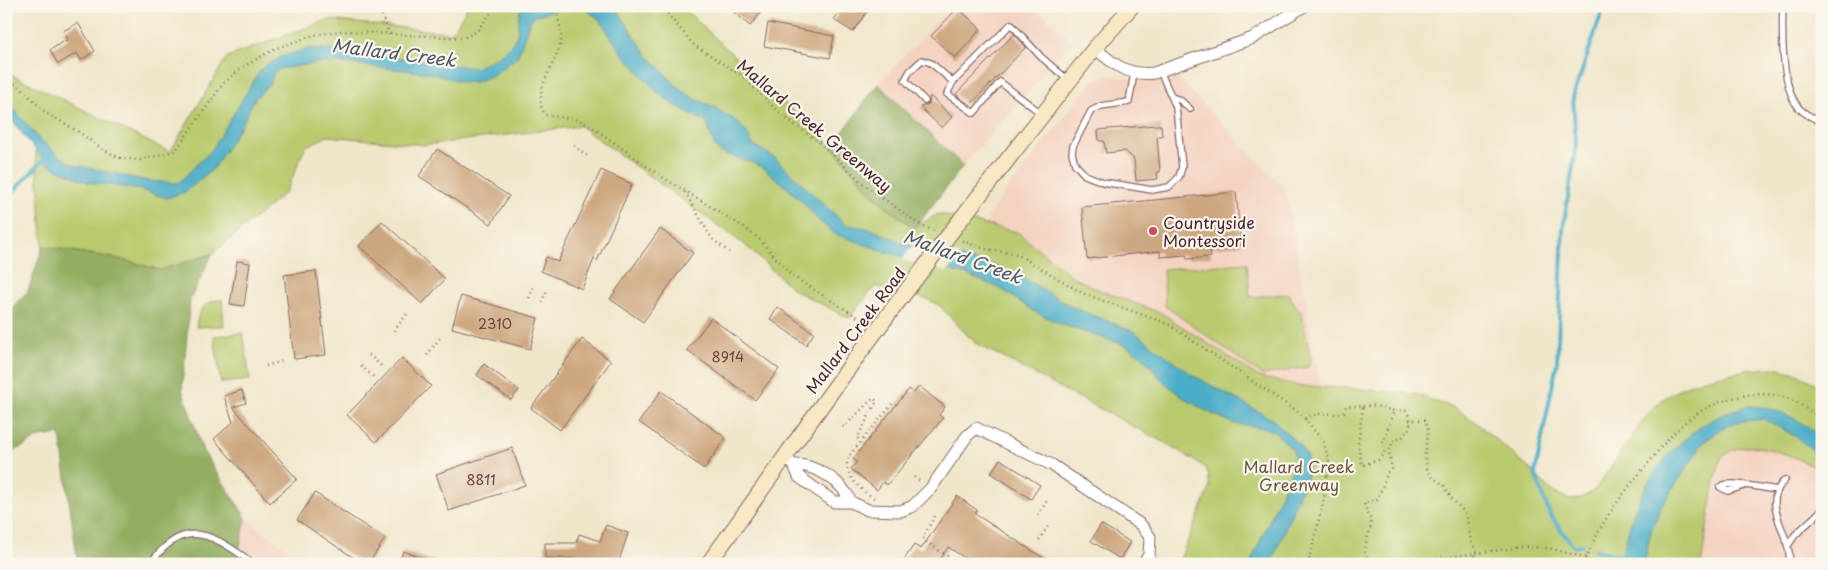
<svg xmlns="http://www.w3.org/2000/svg" width="1828" height="570" font-family="'Playpen Sans',sans-serif">
<style>
.built{fill:#f4d3c1}
.green{fill:#b9cb6e;stroke:#82754c}
.forest{fill:#92af61;stroke:#6e6746}
.water{fill:#49aec8;stroke:#4a667a}
.pier{fill:#f0e7cb}
.lines{fill:none;stroke-linecap:round;stroke-linejoin:round}
.stream{stroke:#49aec8;stroke-width:4}
.building{fill:#cda77f}
.service-casing{stroke:#846563;stroke-width:8}
.minor-casing{stroke:#846563;stroke-width:13}
.secondary-casing{stroke:#846563;stroke-width:17}
.path{stroke:#846563;stroke-width:2.5;stroke-dasharray:1 4;stroke-linecap:butt}
.service{stroke:#fff;stroke-width:5.5}
.minor{stroke:#fff;stroke-width:11}
.secondary{stroke:#f8e8c3;stroke-width:15}
.secondary-bridge-casing{stroke:#846563;stroke-width:17;stroke-linecap:butt}
.secondary-bridge{stroke:#f8e8c3;stroke-width:15}
.poi-dot{fill:#d1495b;stroke:#fbf7ec;stroke-width:2}
.labels{text-anchor:middle;dominant-baseline:central;stroke-width:4.5;stroke-linejoin:round;paint-order:stroke}
.number-label{font-size:14px;fill:#6b4140}
.street-label{font-size:16px;fill:#4a1f2b;stroke:#fbf7ec}
.poi-label{font-size:16px;fill:#4a1f2b;stroke:#fbf7ec;text-anchor:start}
.park-label{font-size:16px;fill:#6b533f;stroke:#fbf7ec}
.water-label{font-size:18px;font-style:italic;fill:#4a586a;stroke:#fbf7ec}
</style>
<rect width="100%" height="100%" fill="#fbf7ec"/>
<filter id="ink" filterUnits="userSpaceOnUse"><feTurbulence type="fractalNoise" baseFrequency=".02" numOctaves="2"/><feDisplacementMap in="SourceGraphic" scale="10" xChannelSelector="R" yChannelSelector="G"/><feConvolveMatrix kernelMatrix="1 2 1 2 8 2 1 2 1" color-interpolation-filters="sRGB"/></filter>
<filter id="wash" filterUnits="userSpaceOnUse"><feTurbulence type="fractalNoise" baseFrequency=".0096" numOctaves="4" result="noise"/><feDisplacementMap in="SourceGraphic" scale="20" xChannelSelector="R" yChannelSelector="G"/><feGaussianBlur stdDeviation="1.12" result="paint"/><feColorMatrix in="noise" values="0 0 0 0 0 0 0 0 0 0 0 0 0 0 0 0 0 1.4 0 .05"/><feComposite in="paint" operator="in"/></filter>
<g filter="url(#wash)">
<rect width="100%" height="100%" fill="#f0e7cb"/>
<path class="built" d="M951,6h83l38,36 -109,124 -85,-82z
M1174,74l112,116 35,198 -22,-2 -40,-9 -96,-63 -69,-26 -41,-26 -28,-25 -16,-8 -24,-5 3,-4 -2,-3 108,-138 15,-3 38,5z
M1752,447l26,4 23,9 21,12v92h-121l16,-96 4,-10 9,-6 9,-4z
M246,518l60,46h-70z"/>
<path class="green" d="M468,6h213l151,141 43,50 39,31 24,-14 79,18 55,44 22,12 69,26 96,63 40,9 64,3 52,5 37,13 21,13 55,47 25,25 17,8 9,-1 15,-8 54,-77 14,-14 19,-12 23,-9 42,-9 28,-2 19,4 29,15v85c-19,-13 -60,-30 -83,-24 -7,1 -13,7 -18,10l-6,22 -14,84h-523l32,-76 -2,-16 -6,-7 -33,-20 -194,-102 -36,-38 -12,-6 -52,-13 -26,32 -55,-28 -49,-45 -165,-119 -155,19 -97,-9 -22,10 -20,46 -74,62 -52,16 -41,-11 -76,-13 -8,-103 -29,-35v-36l164,80 57,-95 101,-37 124,13z
M1247,263l3,34 38,-3 14,20 9,47 -3,6 -46,8 -97,-69 -2,-37z
M222,300l2,26 -28,1c2,-17 8,-26 26,-27z
M243,333l7,47 -29,3 -7,-47z"/>
<path class="forest" d="M878,84l85,82 -49,63 -39,-32 -43,-50z
M43,246l76,13 41,11 52,-16 -22,46 -8,90 21,61 43,67 -10,46h-158l-18,-130 -20,3 -34,19v-142l22,-23z"/>
<path class="water" d="M522,6h93l32,49 29,30 17,13 21,9 22,14 12,13 4,10 23,14 71,67 22,3 43,18 82,19 29,12 50,30 61,24 58,43 81,45 27,26 8,12 1,16 -37,91h-21l45,-101 -2,-13 -19,-18 -9,-4 -30,-4 -29,-13 -24,-14 -21,-18 -18,-22 -18,-12 -62,-20 -28,-13 -34,-23 -34,-14 -78,-22 -54,-19 -17,-14 -16,-19 -37,-32 -9,-5 -34,-11 -6,-4 -10,-27 -35,-19 -15,-12 -38,-43 -18,-28 -16,-12 -24,1 -26,7 -5,7 -11,33 -25,19 -17,7h-13l-34,-9 -87,-10h-23l-40,6 -5,4 -4,10 -16,17 -12,24 -29,45 -28,23 -18,6 -26,-8 -53,-8 -40,-17 -42,-51v-15l33,40 23,19 13,7 73,16 30,2 33,-32 48,-79 7,-7 15,-8 27,-8h28l138,19c15,-5 38,-18 43,-34 2,-10 0,-19 5,-28z
M1749,406c30,1 49,14 73,31v21l-26,-21 -31,-18 -29,3 -13,6 -20,15 -42,64 -10,24 -7,33h-24c6,-24 11,-49 22,-70 21,-42 62,-79 107,-88z"/>
<path class="pier" d="M914,244l46,11 -13,17 -45,-12z"/>
<g class="lines">
<path class="stream" d="M6,199l40,-42
M1582,545l-9,1 -23,-31 -15,-42 22,-110 6,-134 13,-82 -3,-50 31,-91
M1595,550l30,6"/>
</g>
<g id="blocks">
<path class="building" d="M727,6h39l-16,20z
M843,6h28l-18,26 -19,-12z
M958,8l23,21 -26,29 -24,-22z
M78,23l17,28 -14,9 -4,-7 -19,11 -8,-14 18,-11 -5,-8z
M768,23l66,13 -4,22 -66,-12z
M1014,34l12,13 -56,58 -10,-7 -4,-4z
M930,96l22,21 -10,11 -22,-21 9,-3z
M1155,125h6l1,11h-5l3,36h-3l1,7 -22,2 -2,-22 -9,-8 -19,2 -2,-12h-5l-1,-11z
M437,149l72,47 -18,28 -72,-48z
M601,170l31,14 -35,77 -3,-2 -12,30 -41,-18 5,-14 12,5z
M1236,192l5,53 -31,3 1,9 -24,2 -1,-4 -26,2v-6l-73,8 -5,-52z
M382,221l63,58 -23,25 -63,-58z
M660,229l33,24 -50,69 -33,-23z
M237,261l13,2 -6,43 -14,-2z
M316,271l10,84 -32,4 -10,-84z
M461,296l77,22 -8,31 -78,-21z
M778,307l36,26 -8,12 -36,-26z
M711,318l68,51 -24,31 -68,-50z
M582,339l29,22 -51,69 -29,-22z
M402,358l29,28 -55,56 -29,-27z
M484,364l35,26 -8,10 -34,-25z
M919,386l26,21 -6,8 4,3 -56,67 -4,-3 -6,8 -26,-21 6,-7 -4,-3 56,-70 5,4z
M242,390l4,13 -13,4 64,72 -27,24 -56,-64 19,-17 -9,-26z
M661,391l65,47 -22,31 -65,-47z
M512,448l13,37 -76,26 -13,-37z
M1000,459l40,26 -9,14 -40,-26z
M315,493l70,46 -17,25h-5l-66,-44z
M957,496l20,14 -2,4 78,50h-79l-26,-17 -10,17h-37l13,-19 7,4z
M1101,524l29,18 -10,17 -29,-18z
M606,525l22,8 -10,31h-31l-17,-6h-25v-15h31l3,-9 21,7z
M403,551l32,11v2h-36z"/>
</g>
</g>
<g filter="url(#ink)">
<use href="#blocks" fill-opacity="0" stroke="#846563" stroke-width="1"/>
<g class="lines">
<defs>
<path id="service" d="M1783,6c-1,25 -2,82 16,102 5,6 16,11 23,14
M1134,73l-5,29 -28,4 -10,5 -18,35 -1,7 3,11 10,11 18,7 49,8 17,-3 10,-10 3,-10 -6,-60 -16,-36
M953,82l-6,12 27,19 26,-31 42,32
M1172,97l8,3 10,9
M925,101l-20,-21 5,-9 12,-11 9,3 22,19 58,-58 30,33 27,23
M1785,480c-27,25 9,56 4,84
M1744,486l-16,5 -8,-4c7,-8 45,2 58,3
M1789,544l6,-9 27,-25
M150,564c35,-49 64,-29 104,0"/>
<path id="minor" d="M1095,48c19,17 33,28 59,25l99,-35 51,-32
M785,458l9,7 5,12 35,25h17l17,8 33,1 12,-5 18,-18 36,-52 9,-8 76,37 89,60 9,12 -1,18 -6,9
M794,465c22,-1 49,17 57,37"/>
<path id="secondary" d="M961,219l134,-171 37,-42
M708,564c66,-90 128,-182 196,-270"/>
</defs>
<use href="#service" class="service-casing"/>
<use href="#minor" class="minor-casing"/>
<use href="#secondary" class="secondary-casing"/>
<path class="path" d="M378,6l12,29
M555,6c2,11 8,24 6,35 -4,23 -31,51 -16,74l33,5 13,6 68,49 85,52 15,12 32,36 76,48
M661,6l33,39 47,30 42,41 40,29 39,38 55,40 19,9
M6,78l15,10 25,25 30,17 26,19 18,9 20,2 35,-9 48,-67 17,-15 34,-20 40,-14 27,-4 123,7 13,-7 19,-25
M574,146l15,11
M685,192l27,47 17,13
M962,241l23,8 32,5 65,39 86,31 133,90 22,27 6,18 -5,40 -16,65
M529,298l5,-14
M542,302l5,-12
M394,331l13,-17
M369,355l15,13
M427,355l13,-17
M266,366l17,-5
M361,366l15,13
M1363,406l9,-1 22,6
M1305,419c16,-10 27,-2 39,-7l2,-6h17l-5,39 4,20c6,0 10,-5 16,-5l6,-6c1,-6 -1,-7 -1,-12 1,-3 10,-29 11,-31l11,-1 5,7v10l-8,11 -9,3 -4,10 3,18 -4,3 -11,28 -13,3 4,13 3,3c1,12 -7,23 -6,34 0,3 4,7 5,11
M1409,420h16l3,10 -3,24 2,15 6,9 11,7 7,13 15,16 5,27 6,11 -3,6 1,6
M839,423l5,4 29,-29 4,3 -20,37 4,3
M914,477l7,5
M874,498c-14,-8 -33,-25 -25,-42l44,-53
M1038,515l10,-16
M935,516l-12,21 2,4 24,16 -5,7
M1039,540l11,-17
M1397,564l125,-17 26,1 39,10
M1584,564c12,-35 37,-69 61,-97 13,-16 27,-34 43,-47 26,-21 69,-33 101,-21 12,5 22,13 33,20"/>
<use href="#service" class="service"/>
<use href="#minor" class="minor"/>
<use href="#secondary" class="secondary"/>
<defs>
<path id="secondary-bridge" d="M904,294l57,-75"/>
</defs>
<use href="#secondary-bridge" class="secondary-bridge-casing"/>
<use href="#secondary-bridge" class="secondary-bridge"/>
</g>
</g>
<circle class="poi-dot" cx="1153" cy="231" r="5"/>
<g class="labels">
<g class="number-label">
<text x="495" y="323">2310</text>
<text x="728" y="356">8914</text>
<text x="481" y="479">8811</text>
</g>
<g class="street-label">
<text transform="translate(815 125) rotate(40)">Mallard Creek Greenway</text>
<text transform="translate(855 330) rotate(-53)">Mallard Creek Road</text>
</g>
<g class="poi-label">
<text x="1163" y="222">Countryside<tspan x="1163" dy="18">Montessori</tspan></text>
</g>
<g class="park-label">
<text x="1299" y="466">Mallard Creek<tspan x="1299" dy="18">Greenway</tspan></text>
</g>
<g class="water-label">
<text transform="translate(394 52) rotate(7)">Mallard Creek</text>
<text transform="translate(963 256) rotate(20)">Mallard Creek</text>
</g>
</g>
<rect width="1828" height="570" fill="none" stroke="#fbf7ec" stroke-width="25"/>
</svg>
